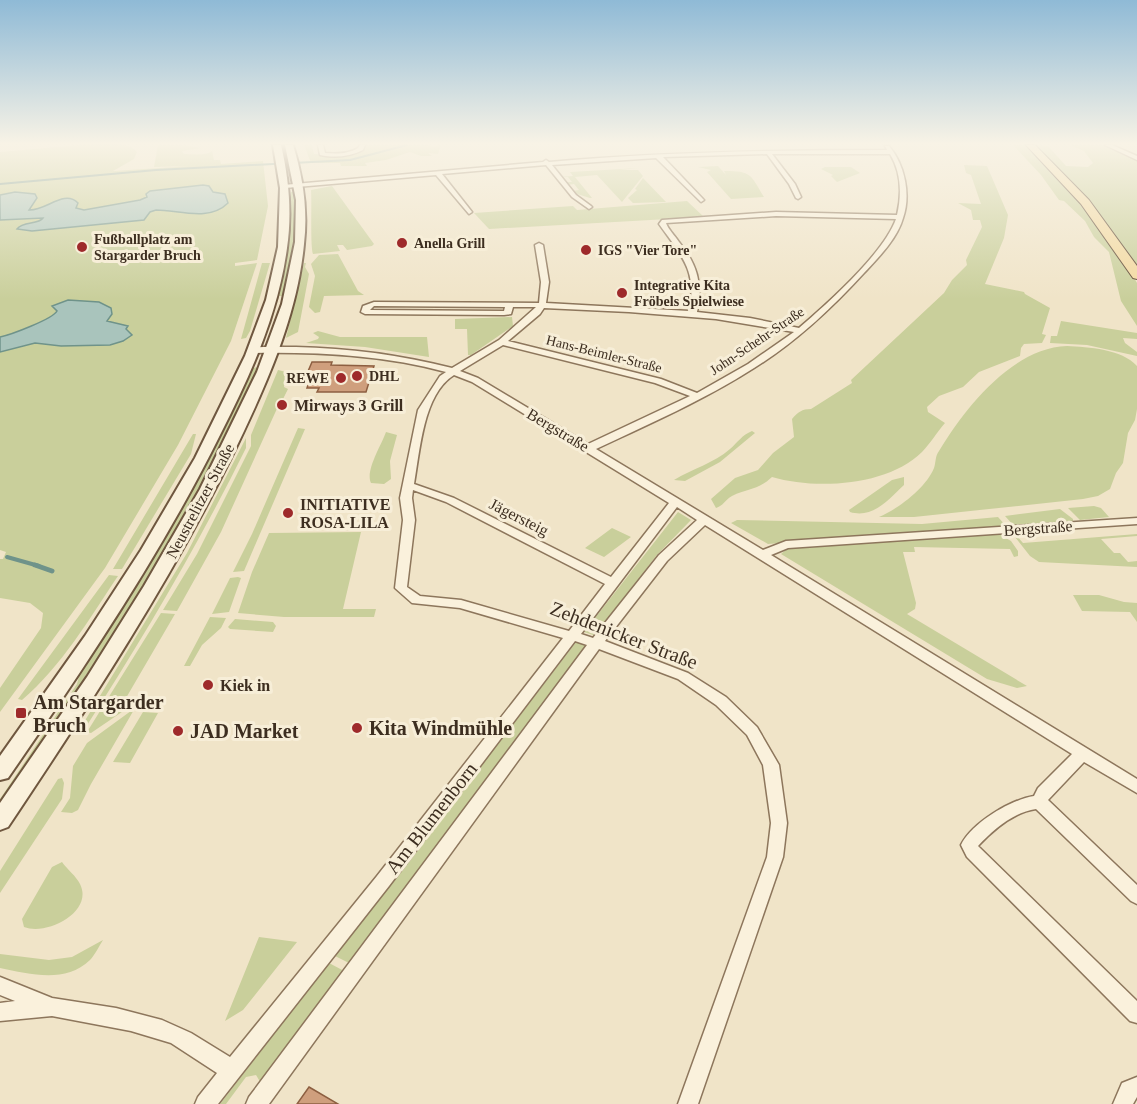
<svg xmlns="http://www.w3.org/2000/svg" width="1137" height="1104" font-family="'Times New Roman',serif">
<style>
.green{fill:#c9cf9b}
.water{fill:#a9c4bc;stroke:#6f938a;stroke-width:1.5}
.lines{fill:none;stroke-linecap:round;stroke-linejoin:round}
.stream-far2{stroke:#6f938a;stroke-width:2}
.stream-far1{stroke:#6f938a;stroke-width:4}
.stream{stroke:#6f938a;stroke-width:5}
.building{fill:#cf9f7d;stroke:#8d5f41;stroke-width:1.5}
.street-casing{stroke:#8d765c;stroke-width:3}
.secondary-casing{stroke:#6f573f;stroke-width:4}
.primary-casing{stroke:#5b4430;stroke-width:2}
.street{fill:#faf1dc;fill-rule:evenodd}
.secondary{fill:#faf1dc;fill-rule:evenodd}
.primary{fill:#f3d9a0;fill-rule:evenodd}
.poi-dot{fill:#9e2a2b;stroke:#f7eed8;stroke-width:2}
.labels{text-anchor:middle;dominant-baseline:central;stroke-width:6;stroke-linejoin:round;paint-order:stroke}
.far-poi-label{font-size:14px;font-weight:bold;fill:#3d2e20;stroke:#f7eed8;text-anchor:start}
.far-street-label{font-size:14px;fill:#3d2e20;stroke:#f7eed8}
.poi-label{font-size:16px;font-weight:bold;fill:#3d2e20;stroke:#f7eed8;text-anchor:start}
.street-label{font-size:16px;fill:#3d2e20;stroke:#f7eed8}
.near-street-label{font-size:20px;fill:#3d2e20;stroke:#f7eed8}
.near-poi-label{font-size:20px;font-weight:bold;fill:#3d2e20;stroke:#f7eed8;text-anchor:start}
</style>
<rect width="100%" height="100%" fill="#f0e4c8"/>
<path class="green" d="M80,145c17,0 45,-6 57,7l-3,7 -21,12 77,-5 -36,1 4,-22h24l19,3 -19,3 2,3c8,0 22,2 28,-3l2,9h6l1,4 42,-3 5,45 -11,54 -22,3v3l22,-3 -26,78 -53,104 -73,123 -105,144v-24l41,-60 2,-15 -13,-10 -30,-5v-39h3l3,-7 -6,-2v-398z
M304,145h8l2,9 34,1 16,-4 1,-6h65l2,2 9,-2 -3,9 -10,-1 4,3h-11l-11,-4 -24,8 -21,3 2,3h-26l-1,-3h-29z
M1013,145h13l55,56 48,68 8,14v43l-16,-25 -12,-49 -15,-15 -9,-16 -21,-20 -5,-1 -18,-25z
M1034,145l14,1 18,20 22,1 5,-4 -9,-12 -14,-6h34l33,15v105l-47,-63z
M964,165l23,1 21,49 -4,23 -19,46 39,8 1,2 25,14 -8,26 4,1 -4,8 -18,1 -3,4 -1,8 -41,16 -16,15 -24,9 -12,11 1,5 17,11c-8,9 -15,21 -23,29 -34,34 -106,38 -150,25 -15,14 -24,11 -40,19 -7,4 -9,10 -16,12l-5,-9 24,-21 23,-8 15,-17 21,-16 -2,-18c6,-7 10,-10 19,-10l41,-26 -1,-3 93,-87 8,-13 15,-15 -1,-5 16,-33 -2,-7h-7l-2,-10 -13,-7 23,1 -10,-29 -5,-2z
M718,166l8,9 -2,-4c28,0 26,3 40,26l-33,2 -24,-27 4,-2 -13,-3z
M825,167h26l9,6 -23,9 -6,-6 2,-1 -12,-6z
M639,168l-20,2h19l5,6 -21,26 -25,-27 -22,2 17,21h-2l-16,-5 -2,-2 7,-1 -5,-6 -7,1 -2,-3h7l-4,-5h-7l12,-1 -3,-4z
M643,178l23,24 -33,1 -5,-5 9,-8 -2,-1z
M332,186l42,58 -2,2 -25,4 -4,-5h-6l3,6 -27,3c-3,-8 -1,-51 -2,-64z
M291,192h4l-1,45 -11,59h-4l10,-58z
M687,201l17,16 -215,12 -15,-16 99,-7 4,4z
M338,254l20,37 6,4 -40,1 -4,16 -5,1 -6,-6 6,-31 -4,-12 8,-9z
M262,263h8l-20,68 -4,7 -5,1z
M304,263h2l-1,4 4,7 -11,58 -12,6z
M512,317l1,9 -42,29h-3l-1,-26h-12v-10z
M1061,321l76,12v6l-14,-1 2,5 12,9v4l-50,-11 -37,-2 1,-7h6z
M318,331l22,6h87l2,20 -64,-10 -59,-4 12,-4 1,-2 -6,-4z
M1067,346c21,1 55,3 70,20v43l-2,11 -7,13 -5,30 -7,10 -6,16 -12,7 -15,3 -169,18h-35c19,-8 47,-29 55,-49 2,-6 1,-12 5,-17 26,-43 73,-103 128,-105z
M259,367c-68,156 -164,297 -259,436v-4l77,-115 3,-12c65,-99 124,-196 173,-304z
M278,370l8,2 -2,15 4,2 -6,12 -2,1 -59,130 -44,79 -14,-1 34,-56 54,-108v-11z
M298,428l7,1 -61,142 -11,1 19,-38z
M752,431l3,2 -35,29 -35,19 -11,-1c18,-11 40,-17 56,-31 8,-7 12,-14 22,-18z
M386,432l11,3 -7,26 1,18 -7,5 -13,-1c-6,-12 10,-37 15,-51z
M193,434h3l-5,20 -69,115h-9z
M246,438v10c-49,99 -104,192 -164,285l-4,-1 109,-179z
M904,477v8c-15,14 -31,34 -54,27l-1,-2 43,-30z
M1094,506l7,2 8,9 -29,3 -12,-12z
M1060,509l13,10v2l-59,5 -9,-10z
M678,512l13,8 -35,36 -60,80 -12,-4z
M998,517l8,9 -238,18 -37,-21 6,-3 185,4z
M612,528l19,9 -27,20 -19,-9z
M361,532l-18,77h33l-2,8h-90l-46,-4 14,-41 17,-39z
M997,533l14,8 7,10v5l-4,1 -4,-8 -96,-2 1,5h-12l13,51 -1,6 -8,5 120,72 -10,2 -30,-9 -206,-125 8,-7z
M1137,534v2l-36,3 13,14h6l8,9 9,-1v6l-98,-5 -9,-6 -15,-19 1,-2 7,8z
M109,575l9,1c-29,43 -56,90 -96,124l-4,-1z
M238,577l3,1 -12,34 -17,2 18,-36z
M1073,595h26l25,7 13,1v19l-7,-10 -48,-1z
M161,613l14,1 -49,84 15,1 -50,34 -4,-1z
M210,617l16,1 -5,10 -19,17 -12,21h-6z
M235,619l38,3 3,4 -3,6 -43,-3 -2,-2z
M577,641l12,4 -238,319 -16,-8z
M135,708l-44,76 -13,26 -6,3 -11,-1 9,-14 3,-32 14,-23z
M143,712l15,1 -28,50 -17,-1z
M62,778l2,5 -2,16 -62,94v-22l58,-92z
M62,862c5,7 14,14 18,22 14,28 -33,52 -56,43l-2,-8 30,-52z
M259,937l38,5 -54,68 -18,11z
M103,940c-4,6 -8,15 -13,20 -25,24 -60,14 -90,8v-14l49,6 23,-3z
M329,963l17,9 -84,113 -6,-10 -10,2 -20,27h-6z"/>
<path class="water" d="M203,185l6,1 4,6 12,2 3,9c-19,19 -49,7 -72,7l-6,2 -6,8 -112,11 -15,-2c6,-8 21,-4 26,-11l-43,2v-25l15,-3 20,2 2,4 -8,12c17,1 35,-21 49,-7l-2,5 8,2 56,-10 7,-3 -1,-3 4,-3z
M68,300l31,2 12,6 1,6 -5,7 21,5 -2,3 6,6 -9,6 -13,4 -49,1 -26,-3 -35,9v-15c10,-2 53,-18 57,-26l-5,-5z"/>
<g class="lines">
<path class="stream-far2" d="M0,184l156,-14 194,-10 57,-15"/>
<path class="stream-far1" d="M7,557l32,9"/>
<path class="stream" d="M35,565l17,6"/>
</g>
<path class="building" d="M312,362h20l-1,3 43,1 -8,26h-49l2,-4h-12l4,-12h-5z
M309,1087l29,17h-41z"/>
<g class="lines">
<defs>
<path id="street" d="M318,145h5l2,8c12,1 23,1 33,-5l2,-3h5l-2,5c-14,7 -28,8 -43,5z
M1105,145h7l25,11v4z
M885,146h4c16,19 22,49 14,72 -6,21 -24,39 -39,55 -33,36 -68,69 -110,95 -50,32 -105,56 -158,81l167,101 23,-9 351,-23v6l-349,24 -17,7 366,224v14l-53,-31 -36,38 89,85v19l-6,-3 -95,-92c-22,3 -43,21 -58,37l159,155v22l-7,-2 -163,-164 -6,-12c11,-22 49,-45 73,-49l4,-8 34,-34 -367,-229 -38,36 -62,80 83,32 38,24 31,30 22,38 8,58 -4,34 -85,247h-20l89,-247 4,-34 -8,-58 -16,-30 -31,-30 -38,-26 -79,-30 -330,455h-23l3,-7 338,-452 -12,-4 -186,245 -171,218h-23l3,-7 19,-24 -46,-30 -40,-12 -79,-15 -52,5v-18l15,-2 -15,-6v-18l52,21 64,10 46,12 29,13 39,24 147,-181 186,-238 -103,-30 -48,-5 -17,-15 8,-68 -3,-22 18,-88 22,-34 6,-4c-63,-17 -128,-20 -193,-19l-3,-1v-4c15,-2 31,-1 46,-1 53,1 105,8 156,21l47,-28 37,-33h-23l-2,7 -7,1 -139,-1 -4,-2 2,-6 11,-4 165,1 2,-21 -6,-37 4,-2 4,2 6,37 -3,21 143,8c9,-40 -8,-56 -30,-87l3,-4 114,-8 121,3c5,-21 4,-43 -7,-61h-118l23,30 6,13 -3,2 -2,-1 -7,-14 -22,-30 -104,3 40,42 1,1 -3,2 -45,-44 -104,7 24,30 15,11 1,1 -3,2 -17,-12 -26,-32 -104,9 30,38 -3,2 -33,-39 -151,13 -2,-3 260,-23 3,-2 3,2c112,-10 225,-12 338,-12zM776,216l120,3c-12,34 -69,85 -97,109l-49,-10 -53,-6c6,-28 0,-48 -18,-70 -4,-6 -11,-13 -13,-19zM374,306l131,1 -1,4 -134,-1zM544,308l85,4 87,7 78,13 -46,32 -51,29 -36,-14 -153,-38 32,-27zM503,345l152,38 35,13 -102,48 -110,-66 -18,-7zM454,375l18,7 197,121 -58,74 -157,-79 -40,-14c6,-33 9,-90 40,-109zM413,490l33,12 159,82 -36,47 -108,-31 -41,-4 -13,-9 8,-67 -3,-22zM677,507l20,13 -38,35 -66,83 -12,-4z
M1137,1077v20l-4,7h-20l9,-21z"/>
<path id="secondary" d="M273,145h8c8,34 11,69 6,103 -9,67 -37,128 -67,187 -60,121 -136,233 -212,343l-8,2v-24l85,-120 56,-86 54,-92 50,-102 21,-56 12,-53 2,-59z
M285,145h8c10,32 15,65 11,99 -7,75 -40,146 -73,214 -64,129 -143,249 -223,369l-8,3v-27l87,-126 57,-91 56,-97 57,-117 25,-68 13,-62 1,-42z"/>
<path id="primary" d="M1026,145h9l54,55 48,66v13l-4,-1 -52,-74z"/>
</defs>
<use href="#street" class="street-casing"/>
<use href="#secondary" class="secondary-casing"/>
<use href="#primary" class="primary-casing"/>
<use href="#street" class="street"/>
<use href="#secondary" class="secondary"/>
<use href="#primary" class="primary"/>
</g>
<linearGradient id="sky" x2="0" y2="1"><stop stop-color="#8fbad6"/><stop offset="0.48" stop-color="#f8f3e6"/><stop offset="1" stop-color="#f8f3e6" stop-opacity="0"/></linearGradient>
<rect width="1137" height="299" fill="url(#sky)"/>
<g class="poi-dot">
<circle cx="402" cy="243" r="6"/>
<circle cx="82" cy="247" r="6"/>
<circle cx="586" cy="250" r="6"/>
<circle cx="622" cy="293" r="6"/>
<circle cx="357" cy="376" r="6"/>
<circle cx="341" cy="378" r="6"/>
<circle cx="282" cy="405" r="6"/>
<circle cx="288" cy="513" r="6"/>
<circle cx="208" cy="685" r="6"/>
<rect x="15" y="707" width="12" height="12" rx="3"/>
<circle cx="357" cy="728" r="6"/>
<circle cx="178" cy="731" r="6"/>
</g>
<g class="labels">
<g class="far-poi-label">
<text x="94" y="239">Fußballplatz am<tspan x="94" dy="16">Stargarder Bruch</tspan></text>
<text x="414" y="243">Anella Grill</text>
<text x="598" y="250">IGS "Vier Tore"</text>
<text x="634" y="285">Integrative Kita<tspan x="634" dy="16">Fröbels Spielwiese</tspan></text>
<text x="369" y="376">DHL</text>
<text x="329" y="378" text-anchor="end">REWE</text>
</g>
<g class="far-street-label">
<text transform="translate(757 341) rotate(-34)">John-Schehr-Straße</text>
<text transform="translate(604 354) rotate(14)">Hans-Beimler-Straße</text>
</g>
<g class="poi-label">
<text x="294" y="405">Mirways 3 Grill</text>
<text x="300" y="504">INITIATIVE<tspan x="300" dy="18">ROSA-LILA</tspan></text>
<text x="220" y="685">Kiek in</text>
</g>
<g class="street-label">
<text transform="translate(558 430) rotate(31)">Bergstraße</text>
<text transform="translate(200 501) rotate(-62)">Neustrelitzer Straße</text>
<text transform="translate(519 517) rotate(27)">Jägersteig</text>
<text transform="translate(1038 528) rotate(-4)">Bergstraße</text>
</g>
<g class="near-street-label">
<text transform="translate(624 635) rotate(21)">Zehdenicker Straße</text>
<text transform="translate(431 818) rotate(-52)">Am Blumenborn</text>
</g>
<g class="near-poi-label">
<text x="33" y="702">Am Stargarder<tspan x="33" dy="23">Bruch</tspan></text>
<text x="369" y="728">Kita Windmühle</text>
<text x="190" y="731">JAD Market</text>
</g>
</g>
</svg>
